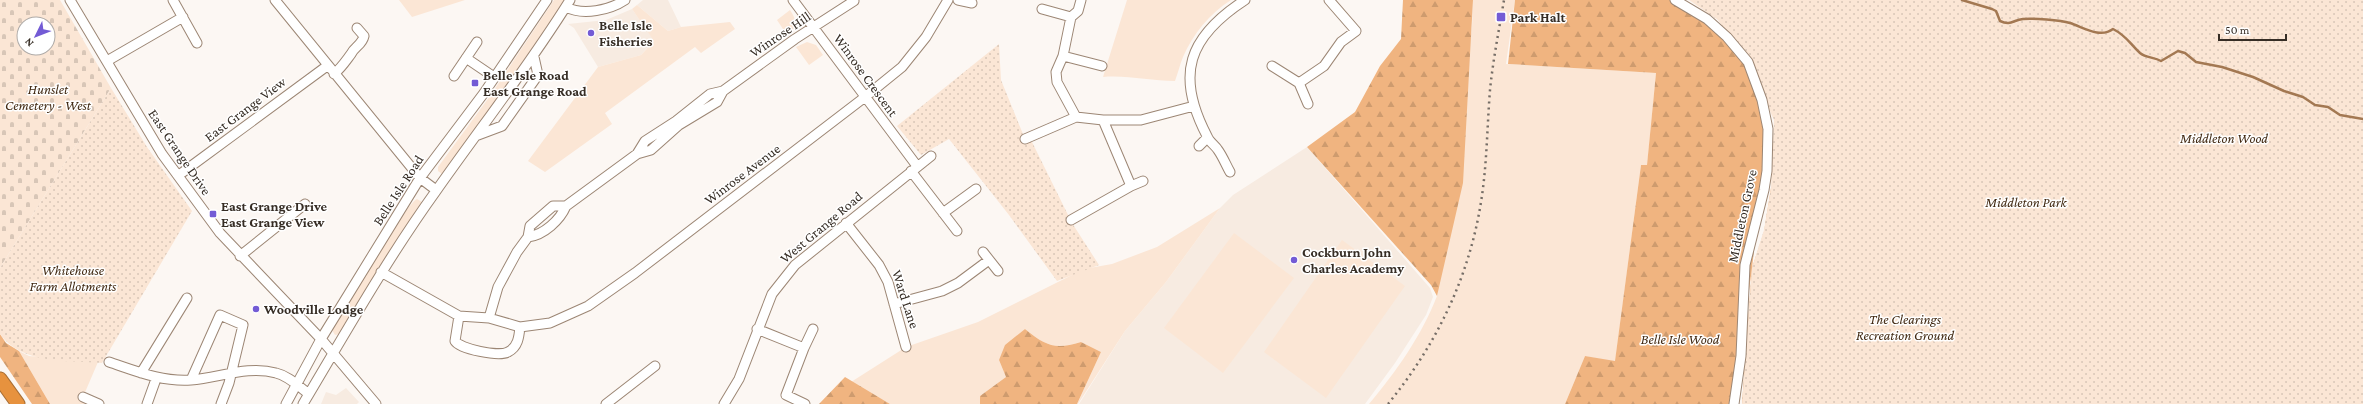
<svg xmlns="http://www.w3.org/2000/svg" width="2363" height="404" font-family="'Crimson Pro',serif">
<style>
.built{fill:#f7ebe1}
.grass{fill:#fbe6d5}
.forest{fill:url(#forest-firs)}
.cemetery{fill:url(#cemetery-stones);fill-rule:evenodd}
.park{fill:url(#park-dots)}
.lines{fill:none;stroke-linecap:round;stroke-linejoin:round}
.stream{stroke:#a37852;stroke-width:2.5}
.minor-casing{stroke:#9c8674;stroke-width:11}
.highway-casing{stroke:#a96f35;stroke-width:15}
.minor{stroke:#fff;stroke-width:9}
.highway{stroke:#e7923e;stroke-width:13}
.rail{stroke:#756d66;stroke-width:2.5;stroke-dasharray:2 4;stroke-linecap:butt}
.poi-dot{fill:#735bd5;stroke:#fff;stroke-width:1.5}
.labels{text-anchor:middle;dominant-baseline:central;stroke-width:3;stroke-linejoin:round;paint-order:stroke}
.poi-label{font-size:14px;font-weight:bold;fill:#362d25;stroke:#fff;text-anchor:start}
.street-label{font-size:14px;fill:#362d25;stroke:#fff}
.park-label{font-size:14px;font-style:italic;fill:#422a13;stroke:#fff}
</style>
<defs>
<pattern id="forest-firs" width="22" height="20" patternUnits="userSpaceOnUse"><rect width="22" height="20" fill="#f0b480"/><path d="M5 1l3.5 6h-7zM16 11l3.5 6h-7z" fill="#ce9b6e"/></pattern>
<pattern id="cemetery-stones" width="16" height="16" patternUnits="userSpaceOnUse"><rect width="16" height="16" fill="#fbe6d5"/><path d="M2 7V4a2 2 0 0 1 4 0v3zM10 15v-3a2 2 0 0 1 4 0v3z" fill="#d8c6b7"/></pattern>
<pattern id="park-dots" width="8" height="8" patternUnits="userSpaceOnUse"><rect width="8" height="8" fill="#fbe6d5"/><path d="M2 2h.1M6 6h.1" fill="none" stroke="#d8c6b7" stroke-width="1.8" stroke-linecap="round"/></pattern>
</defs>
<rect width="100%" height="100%" fill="#fcf7f3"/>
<path class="built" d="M643,0h25l13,27 -13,4 -31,-26z
M632,9l22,31 -13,15 -43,12 -24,-39 -6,-4 38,-4z
M1307,147l123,141 3,9 -7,18 -31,48 -30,41h-286l46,-73 41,-49 54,-74 13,-13z
M346,388l13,14 -2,2h-36l5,-12 10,3z"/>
<path class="grass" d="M399,0h66l-53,17z
M554,0h11l-68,101 -55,73 -4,-3v-4l52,-71z
M1127,0h104c-21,13 -38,34 -48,57 -3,7 -5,16 -8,24 -24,0 -48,-6 -72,-4z
M1473,0h42l-9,64 150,9 -9,93 -6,-1 -26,197 -30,-6 -20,48h-196c27,-32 53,-69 68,-108l35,-269z
M637,5l31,26 13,-4 49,-5 5,7 -34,24 -6,-6 -90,66 7,11 -67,48 -17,-11 70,-94 43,-12 13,-14 -22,-32z
M790,10c7,10 8,17 -3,25l-10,-15z
M807,42l9,3 7,10 -14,10 -13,-18z
M417,199l5,3 -1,4 -45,67 -36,61 -5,1 -3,-5c12,-20 72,-125 85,-131z
M1220,208l-54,74 -41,49 -47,73h-1l24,-52 -20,-10c-26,8 -35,4 -56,-13l-26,31 7,17 -26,19v8h-90l-39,-22 55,-35 72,-25 106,-53 28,-5 45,-17z
M1234,233l60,45 -71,95 -59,-45z
M1342,240l63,46 -79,112 -62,-46z
M19,351l10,5 69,6 -15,35 16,7h-49z"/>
<path class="forest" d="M1403,0h70l-10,183 -26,113 -6,-11 -124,-138 48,-35 25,-46 21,-27z
M1515,0h160l32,19 41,43 20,67 -16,139 12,-36 7,-44 592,-188 -621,404 10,-136 -18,136h-169l20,-48 30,5 26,-196h6l9,-92 -148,-9z
M1025,329c21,17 30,21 56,13l20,10 -24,52h-97v-8l26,-19 -7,-17 6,-15z
M0,334l6,9 13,8 31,53h-18l-32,-47z
M845,377l45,27h-71z"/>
<path class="cemetery" d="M0,0h60l51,88 -111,180zM24,24h24v24h-24z"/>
<path class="park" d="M1689,0h674v404h-621l10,-136 12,-38 7,-42 3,-68 -26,-58 -30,-42z
M999,44l2,36 24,59 6,1 41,83 27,42 -42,16 -48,-66 -60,-76 -28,16 -24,-29z
M111,88l36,59 45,64 -90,152c-34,-3 -80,2 -102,-29v-66z"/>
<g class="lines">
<path class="stream" d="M1962,0l30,9 4,2 4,10c11,5 13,-1 23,-2 10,-1 37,1 47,4 13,4 30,16 43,6 14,7 17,15 27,24 6,5 14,4 21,8l17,-10 7,2 11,9 26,5 31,10 31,14 19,6 12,8 13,2 12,8 23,4"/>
<defs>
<path id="minor" d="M70,0l92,154 58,79 101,106 55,65
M173,0l24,43
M275,0l145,178 16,12
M793,0l124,166
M958,0l14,3
M1675,0l32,19 20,18 21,25 14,38 6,29 -1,42 -3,19 -19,75 -4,91 -7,48
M566,7c17,9 44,3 59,-7
M1042,9l29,8
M1063,56l39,10
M466,58l28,19
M107,61l76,-44
M1272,66l27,17 25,-17 17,-24 15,-11 -27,-31
M334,74c8,-7 11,-12 17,-20 4,-8 11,-9 13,-18l-7,-8
M454,76l23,-34
M1299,83l9,21
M1076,117l-19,-35 -1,-10 7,-16 8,-39 7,-6 3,-11
M478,135l24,-9 36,-51 -4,-18
M1025,139l51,-22 27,3h38l53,-14
M1199,146l8,-8
M637,154l8,-13 31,-20 34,-27 13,-3
M911,171l46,60
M1230,172c-4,-7 -7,-15 -12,-22 -3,-5 -9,-8 -11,-14 -32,-61 -19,-99 38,-136
M179,175l148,-109
M1131,186l12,-5
M943,213l33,-24
M1071,220l60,-34 -28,-66
M846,223l33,42 9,17 18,65
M528,237c16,-2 32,-17 38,-31l71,-52 14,-4 28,-25 38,-23 6,-11 72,-52 59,-38
M983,252l15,19
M240,256l65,-52
M381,272l78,44 30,2 31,9 30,-4 38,-17 47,-33 230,-176 37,-30 24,-30 22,-37
M894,304l48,-13 16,-8 31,-23
M459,316l-4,25c5,8 44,16 53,11 10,-5 11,-15 12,-25
M489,318l9,-31 19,-35 11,-15 2,-11 23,-20h13
M757,329l47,19 -18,47 19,9
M804,348l9,-19
M109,362c27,9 53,20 82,18 28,-2 57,-15 85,-7 13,3 23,14 33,21
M141,373l46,-75
M191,380l29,-65 23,10 -14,58 -8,21
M83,397l16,7
M147,404l9,-25
M286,404l35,-65 99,-161 64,-85 63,-93
M303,404c43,-72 84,-145 133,-213 45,-64 93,-125 134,-191
M606,404l49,-38
M724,404l15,-25 33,-85 23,-29 136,-109"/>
<path id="highway" d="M0,379l18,25"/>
</defs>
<use href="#minor" class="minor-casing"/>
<use href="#highway" class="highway-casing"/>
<use href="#minor" class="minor"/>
<use href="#highway" class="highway"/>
<path class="rail" d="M1388,404c48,-59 81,-126 93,-202 6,-37 6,-74 9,-112 3,-30 9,-60 14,-90"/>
</g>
<g class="poi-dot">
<rect x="1496" y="12" width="10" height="10" rx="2"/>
<circle cx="591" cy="33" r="4"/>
<rect x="471" y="79" width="8" height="8" rx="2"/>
<rect x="209" y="210" width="8" height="8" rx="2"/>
<circle cx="1294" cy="260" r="4"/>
<circle cx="256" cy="309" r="4"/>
</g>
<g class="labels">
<g class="poi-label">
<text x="1510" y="17">Park Halt</text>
<text x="599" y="25">Belle Isle<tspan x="599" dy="16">Fisheries</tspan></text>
<text x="483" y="75">Belle Isle Road<tspan x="483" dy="16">East Grange Road</tspan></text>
<text x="221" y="206">East Grange Drive<tspan x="221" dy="16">East Grange View</tspan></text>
<text x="1302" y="252">Cockburn John<tspan x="1302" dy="16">Charles Academy</tspan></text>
<text x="264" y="309">Woodville Lodge</text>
</g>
<g class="street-label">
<text transform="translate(780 34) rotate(-34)">Winrose Hill</text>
<text transform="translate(866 75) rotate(54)">Winrose Crescent</text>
<text transform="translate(245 109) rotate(-37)">East Grange View</text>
<text transform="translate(180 152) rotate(56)">East Grange Drive</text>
<text transform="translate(742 174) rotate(-37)">Winrose Avenue</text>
<text transform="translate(398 190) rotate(-57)">Belle Isle Road</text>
<text transform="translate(1742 216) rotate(-78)">Middleton Grove</text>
<text transform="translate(821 227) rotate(-40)">West Grange Road</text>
<text transform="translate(906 299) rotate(72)">Ward Lane</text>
</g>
<g class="park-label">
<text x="48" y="89">Hunslet<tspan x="48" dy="16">Cemetery - West</tspan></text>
<text x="2224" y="138">Middleton Wood</text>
<text x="2026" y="202">Middleton Park</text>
<text x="73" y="270">Whitehouse<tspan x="73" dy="16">Farm Allotments</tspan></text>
<text x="1905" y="319">The Clearings<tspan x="1905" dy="16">Recreation Ground</tspan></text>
<text x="1680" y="339">Belle Isle Wood</text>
</g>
</g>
<g transform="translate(36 36) rotate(227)"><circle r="19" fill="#ffffff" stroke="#afaba8"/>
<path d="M0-3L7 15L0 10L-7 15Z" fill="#735bd5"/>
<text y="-6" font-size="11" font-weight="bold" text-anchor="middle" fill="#362d25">N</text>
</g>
<path d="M2219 34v6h67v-6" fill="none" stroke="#362d25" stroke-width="2"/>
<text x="2225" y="34" font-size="12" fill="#362d25" stroke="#ffffff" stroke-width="3" paint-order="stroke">50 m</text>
</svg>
